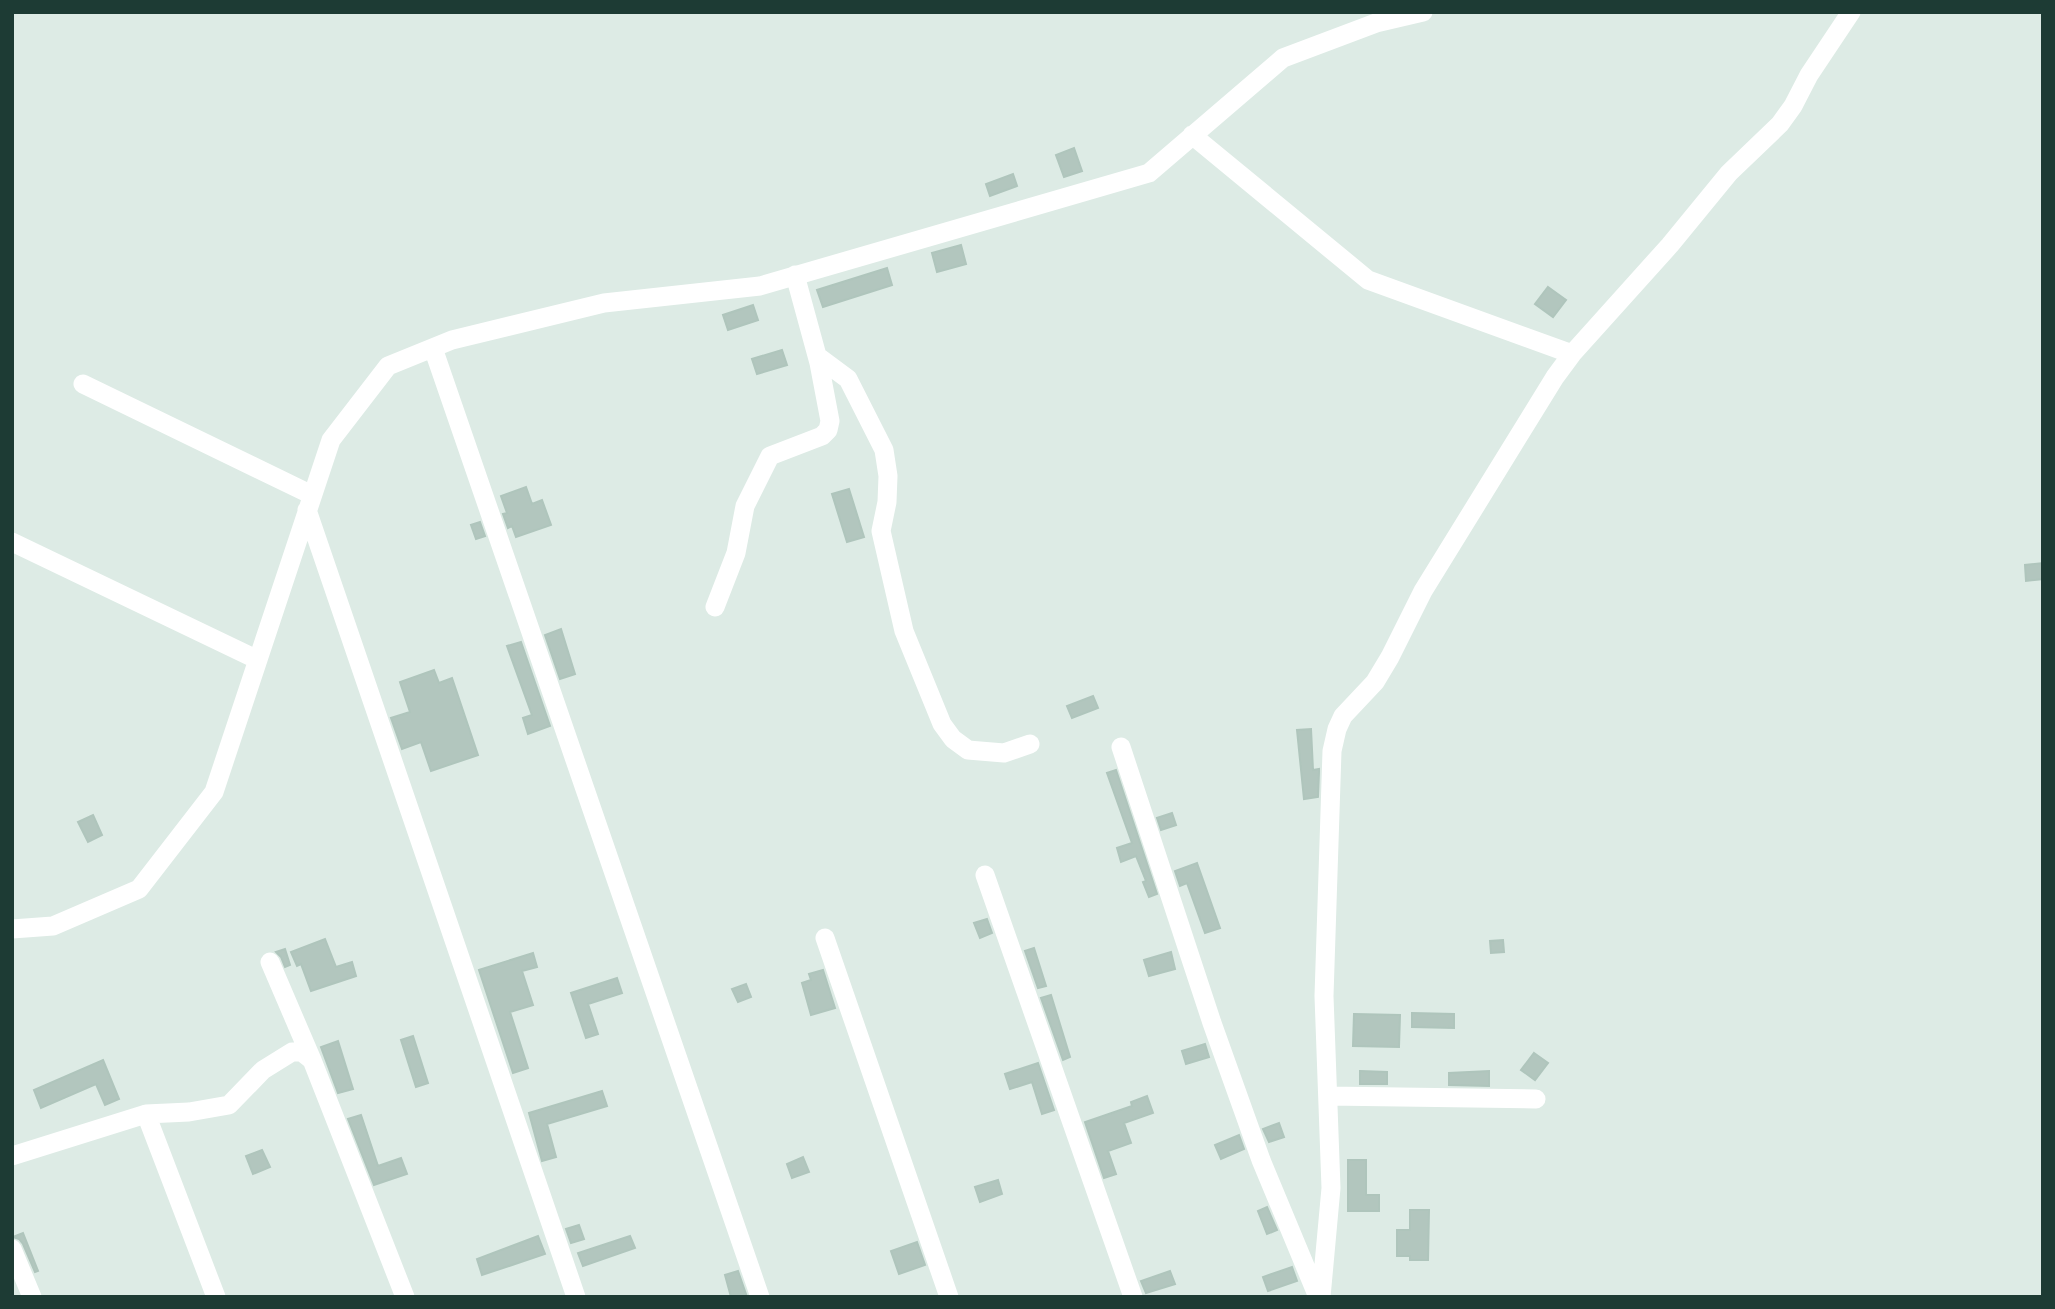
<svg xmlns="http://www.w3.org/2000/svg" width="2055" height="1309" font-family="Cabin,sans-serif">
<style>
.building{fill:#b2c6be;stroke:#afc5bc;stroke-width:2}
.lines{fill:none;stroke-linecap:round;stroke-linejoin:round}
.minor{stroke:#fff;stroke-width:19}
</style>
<rect width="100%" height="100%" fill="#ddebe5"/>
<path class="building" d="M1074,148l8,23 -18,6 -8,-22z
M1013,174l4,12 -27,10 -4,-12z
M961,245l5,19 -29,8 -5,-19z
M887,268l5,17 -69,22 -6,-17z
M1548,287l18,13 -13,17 -18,-13z
M753,305l5,15 -30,10 -5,-15z
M782,350l5,15 -30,9 -5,-15z
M526,487l6,17 10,-4 9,25 -35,12 -4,-11 -4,2 -5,-14 4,-1 -6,-17z
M849,489l15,48 -17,5 -15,-48z
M480,522l5,14 -9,3 -5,-14z
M2043,563v16l-17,2 -1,-16z
M561,629l14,45 -15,5 -15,-44z
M521,642l29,84 -22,8 -5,-16 9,-3 -25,-69z
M434,670l5,13 13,-5 26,77 -47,16 -10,-29 -19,7 -11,-31 19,-6 -10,-30z
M1093,696l5,12 -26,10 -5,-12z
M1311,729l2,41 6,-1v3l-1,25 -14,2 -7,-69z
M1116,770l41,124 -8,3 -6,-15 3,-1 -10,-25 -15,6 -4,-14 15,-5 -25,-70z
M1172,813l4,12 -15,5 -4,-12z
M93,815l9,20 -14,7 -10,-20z
M1197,863l23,65 -15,5 -18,-50 -7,3 -5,-15z
M987,919l5,14 -12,5 -6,-15z
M325,939l11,28 16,-5 4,14 -45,15 -10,-27 -4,2 -6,-14z
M1503,940l1,12 -13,1 -1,-12z
M1034,948l12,38 -8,2 -13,-37z
M285,949l5,16 -5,2 -4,-10 -5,-5z
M1171,952l4,17 -26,7 -5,-16z
M533,953l4,14 -15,4 11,34 -23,7 18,56 -15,5 -34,-103z
M823,970l12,38 -24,7 -9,-32 9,-3 -2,-6z
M617,978l5,15 -34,11 10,30 -12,4 -15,-45z
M746,984l5,13 -13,5 -6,-13z
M1051,995l19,62 -7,3 -22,-62z
M1412,1013l42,1v14l-42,-1z
M1354,1014l46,1 -1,32 -46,-1z
M413,1036l15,47 -12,4 -15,-47z
M338,1041l15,48 -15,4 -17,-46z
M1205,1044l4,13 -23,7 -4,-13z
M1534,1053l14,10 -13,17 -14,-10z
M103,1060l16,39 -14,6 -9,-21 -55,24 -7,-18z
M1038,1063l16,47 -12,4 -10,-32 -22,7 -5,-15z
M1360,1071l27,1v12h-27z
M1489,1071v15l-40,-1v-12z
M602,1091l5,15 -60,18 9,33 -14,4 -13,-48z
M1147,1096l6,17 -29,10 7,20 -23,8 8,23 -12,4 -19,-56 47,-16 -1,-4z
M361,1115l17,51 23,-8 6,16 -33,11 -26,-66z
M1279,1123l5,14 -15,5 -6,-13z
M1239,1135l5,14 -23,10 -6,-14z
M262,1150l8,17 -17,7 -7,-18z
M803,1157l6,15 -17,6 -5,-14z
M1348,1160h18v35h13v16h-31z
M998,1180l4,14 -22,8 -5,-15z
M1267,1207l10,23 -10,4 -9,-23z
M1410,1210h19l-1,50h-18v-4h-13v-26h13z
M579,1225l5,14 -13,4 -5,-14z
M23,1233l15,38 -3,1 -12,-28 -4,-5 -6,-2z
M538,1236l7,18 -63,21 -5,-16z
M630,1236l5,12 -52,18 -5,-13z
M917,1242l8,23 -26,9 -8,-23z
M1292,1267l5,14 -29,10 -5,-14z
M738,1271l9,26h-16l-6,-22z
M1170,1271l5,13 -29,9 -5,-12z"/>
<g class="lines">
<path class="minor" d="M1192,135l176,145 204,74
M433,348l327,949
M817,356l31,23 36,71 4,26 -1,26 -6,29 23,100 38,93 11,15 15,11 36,3 26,-9
M83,384l229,111
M307,510l269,787
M12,542l246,118
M715,607l21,-54 9,-47 25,-50 52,-20 6,-6 2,-9 -11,-58 -24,-88
M1121,747l91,276 49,137 57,137
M985,875l148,422
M12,929l41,-3 86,-37 75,-97 117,-352 57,-74 64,-26 152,-37 156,-17 389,-113 134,-115 93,-35 47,-11
M825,938l124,359
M270,962l42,98
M1328,1096l208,3
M146,1114l43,-2 40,-7 34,-35 29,-18h10l10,8 93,237
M12,1156l134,-42 70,183
M12,1249l20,48
M1321,1297l10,-109 -7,-192 8,-245 5,-22 6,-13 32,-34 15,-25 33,-66 132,-214 17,-23 98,-109 59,-72 51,-49 13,-18 16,-31 42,-63"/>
</g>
<rect width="2055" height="1309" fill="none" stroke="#1d3b34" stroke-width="28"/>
</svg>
